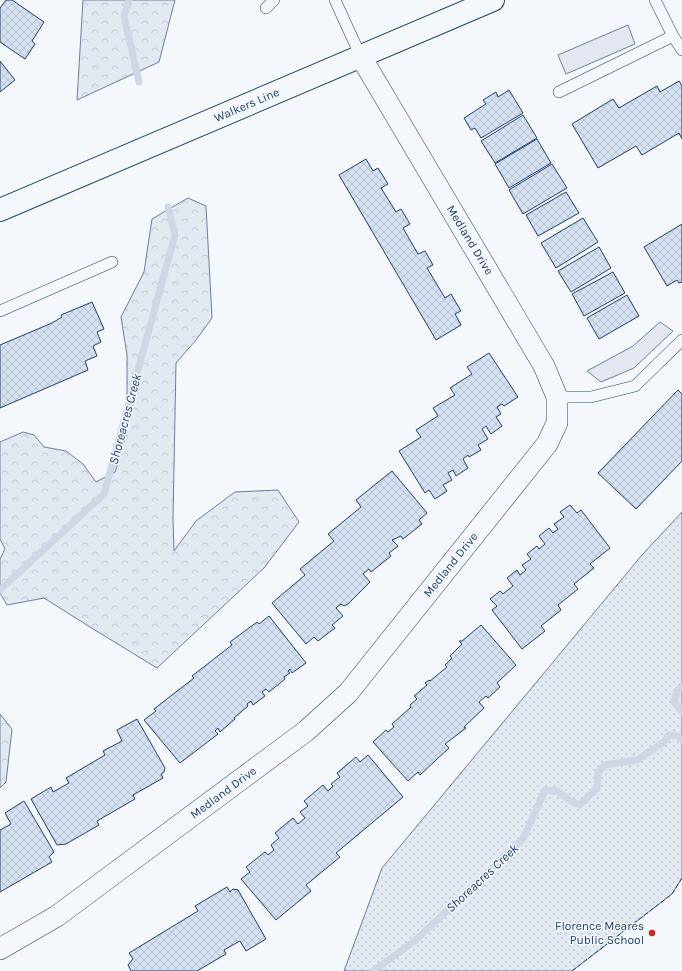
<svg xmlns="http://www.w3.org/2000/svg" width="682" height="971" font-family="Karla,sans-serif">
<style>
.grass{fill:url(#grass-dots);stroke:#687fa3}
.forest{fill:url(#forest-crowns);stroke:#687fa3}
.parking{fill:#e3e8f0;stroke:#687fa3}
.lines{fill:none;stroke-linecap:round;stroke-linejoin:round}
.stream{stroke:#cfd7e4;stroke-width:7}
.building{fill:url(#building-cross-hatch);stroke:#1d3f73}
.lane-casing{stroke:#1d3f73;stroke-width:12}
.street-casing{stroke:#1d3f73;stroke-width:22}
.secondary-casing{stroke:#1d3f73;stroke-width:24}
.lane{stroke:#f4f7fb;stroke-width:11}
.street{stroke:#f4f7fb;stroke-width:21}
.secondary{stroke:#f4f7fb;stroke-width:22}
.fence{stroke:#1d3f73;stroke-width:1;stroke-dasharray:5 2;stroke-linecap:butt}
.poi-dot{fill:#c62828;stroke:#f4f7fb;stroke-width:1.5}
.labels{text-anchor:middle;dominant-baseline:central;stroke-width:3;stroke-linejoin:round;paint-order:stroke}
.street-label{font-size:12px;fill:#1d3f73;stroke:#f4f7fb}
.poi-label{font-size:12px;fill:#1d3f73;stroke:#f4f7fb;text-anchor:end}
.water-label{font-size:13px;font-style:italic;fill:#1d3f73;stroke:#f4f7fb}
</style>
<defs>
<pattern id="grass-dots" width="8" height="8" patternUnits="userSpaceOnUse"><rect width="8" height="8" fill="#e3e9f0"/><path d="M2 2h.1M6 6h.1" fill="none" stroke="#c2c9d1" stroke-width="1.8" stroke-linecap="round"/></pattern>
<pattern id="forest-crowns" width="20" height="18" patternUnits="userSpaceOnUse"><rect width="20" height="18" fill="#e3e9f0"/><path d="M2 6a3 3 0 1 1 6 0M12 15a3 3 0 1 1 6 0" fill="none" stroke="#c2c9d1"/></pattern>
<pattern id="building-cross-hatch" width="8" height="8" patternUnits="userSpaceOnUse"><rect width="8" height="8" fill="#d5e0f0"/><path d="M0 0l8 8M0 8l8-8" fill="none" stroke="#b6c1d1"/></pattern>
</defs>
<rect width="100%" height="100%" fill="#f4f7fb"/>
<path class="grass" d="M682,512v366l-10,16 -100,77h-228l38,-103 260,-313z"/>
<path class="forest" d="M83,0h92l-16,62 -82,38z
M188,198l18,8 6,112 -16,22 -20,23 -3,156 1,32 22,-30 39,-29 43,-2 21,32 -35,46 -107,100 -67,-41 -46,-29 -37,7 -7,-12v-34l5,-10 -5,-10v-97l23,-10 11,3 10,12 22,4 17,13 13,18 19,-10 12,-40v-77l-6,-38 23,-45 8,-53z
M0,714l12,15 -6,53 -6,6z"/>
<path class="parking" d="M628,25l7,19 -69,30 -8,-19z
M660,322l13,9 -39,37 -33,14 -14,-11 46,-25z"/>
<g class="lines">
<path class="stream" d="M129,0l-5,16 15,66
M0,590l104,-96 71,-259 -7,-28
M682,686l-5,5 -3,11 8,10
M373,971l43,-31 107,-101 22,-49 12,1 14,10 9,4 17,-17 1,-16 7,-7 32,-5 27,-18 5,-7 9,1 4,3"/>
</g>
<path class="building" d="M6,0h6l32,22 -12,19 3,3 -10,15 -25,-17v-34z
M0,61l15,19 -15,12z
M679,81l3,5v53l-3,-6 -37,22 -6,-9 -38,22 -26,-44 41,-25 6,9 38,-22 3,6z
M509,90l14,23 -42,25 -6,-10 -4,2 -7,-12 22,-14 -3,-4 13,-8 2,5z
M523,115l14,23 -42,25 -14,-22z
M537,139l14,24 -42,25 -14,-24z
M366,159l7,12 5,-3 10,16 -7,4 15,24 5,-3 9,15 -7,4 15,26 7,-3 8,14 -6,3 18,30 6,-4 10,17 -6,3 6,11 -25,15 -97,-165z
M552,164l15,24 -44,26 -14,-24z
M566,192l13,21 -41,23 -12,-21z
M583,218l15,24 -42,26 -15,-25z
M682,224v58l-3,1 -2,-3 -10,6 -23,-39z
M599,247l12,21 -40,24 -13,-21z
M613,272l12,21 -41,23 -12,-22z
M627,295l12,21 -40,23 -12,-21z
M92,302l12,27 -7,3 4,10 -8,4 4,10 -12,5 3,9 -88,38v-63l52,-22 10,-6 -1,-2z
M489,353l29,44 -14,9 -2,-2 -5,3 4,7 -5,3 6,9 -11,8 -5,-8 -4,3 6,10 -10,6 3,5 -12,7 -1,-2 -5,4 5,9 -12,8 -3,-6 -5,3 4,7 -9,5 4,6 -12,8 -6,-9 -4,3 -26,-42 22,-14 -5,-7 22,-14 -5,-8 22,-13 -5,-7 22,-14 -5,-7z
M678,390l4,4v67l-46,48 -38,-36z
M392,471l35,42 -8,7 3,4 -19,15 -2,-3 -9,4 6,6 -9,7 2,3 -20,16 -2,-3 -6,5 7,8 -22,22 -4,2 -3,-2 -5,4 7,8 -11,9 3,3 -17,13 -4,-4 -8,7 -34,-41 33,-28 -5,-6 34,-28 -6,-7 33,-27 -5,-7z
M570,505l7,8 4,-3 29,38 -20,16 4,4 -20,16 4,5 -20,16 3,5 -20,16 4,5 -23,18 -30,-39 5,-4 -7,-7 10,-8 3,3 10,-8 -6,-8 10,-8 3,5 6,-5 -4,-5 9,-6 -4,-5 10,-8 2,3 6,-5 -6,-8 10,-8 4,5 5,-4 -4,-5 10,-7 -4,-5z
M269,616l37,47 -14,10 -2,-4 -2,2 2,2 -6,4 1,2 -16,13 -3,-3 -4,3 3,4 -12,9 -2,-4 -4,3 1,2 -14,12 1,1 -15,13 -2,-4 -3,3 3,3 -38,29 -36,-43 12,-9 -2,-2 40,-31 -2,-2 40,-31 -2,-3 27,-20 2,2z
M481,625l35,40 -19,18 3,4 -12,11 -2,-2 -7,6 5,6 -20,19 2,1 -21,16 4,4 -29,27 -2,-3 -10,9 -35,-39 13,-12 2,2 6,-5 -2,-3 19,-17 -1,-2 7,-6 -3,-3 13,-11 -2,-2 4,-3 1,1 17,-14 -2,-2 7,-7 -2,-2 12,-12 -3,-3h3z
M137,719l28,49 -1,4 -3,2 2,4 -30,17 2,4 -38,22 2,4 -33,19 -9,1 -26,-46 20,-12 2,5 16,-9 -3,-5 39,-23 -2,-4 19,-10 -5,-11z
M368,755l35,42 -67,56 4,4 -34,28 5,6 -35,29 -35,-41 9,-7 -4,-5 19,-15 3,3 6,-5 -3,-5 8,-7 -4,-5 18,-15 5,6 7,-6 -5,-6 8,-6 -4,-5 19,-16 5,6 5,-5 -2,-2 9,-7 -3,-4 19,-16 4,5z
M24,801l30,51 -5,5 3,5 -52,30v-62l11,-6 -6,-11z
M227,887l3,5 3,-3 5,1 28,49 -20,12 -6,-10 -16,9 2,4 -29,17h-66l-3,-6 5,-6 -4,-6 69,-42 -3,-5z"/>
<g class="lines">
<defs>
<path id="lane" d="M335,0l26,57
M655,0l18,36 9,14
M266,8l8,-8
M559,92l114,-56
M0,311l112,-49
M557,397h34l44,-11 47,-46"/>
<g id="street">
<path id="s1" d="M0,949l57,-33 249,-185 42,-38 199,-249 10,-21v-26l-13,-31 -183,-309"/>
</g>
<g id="secondary">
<path id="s2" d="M0,210l493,-210"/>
</g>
</defs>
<use href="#lane" class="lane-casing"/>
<use href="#street" class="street-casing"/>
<use href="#secondary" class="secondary-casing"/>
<use href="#lane" class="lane"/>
<use href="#street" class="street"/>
<use href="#secondary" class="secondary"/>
<path class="fence" d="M572,971l100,-77 10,-16"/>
</g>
<circle class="poi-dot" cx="652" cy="933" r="4"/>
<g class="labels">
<g class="street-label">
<text stroke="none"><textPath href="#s2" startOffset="268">Walkers Line</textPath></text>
<text transform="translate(470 240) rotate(59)">Medland Drive</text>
<text stroke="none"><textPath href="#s1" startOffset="597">Medland Drive</textPath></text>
<text stroke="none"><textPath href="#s1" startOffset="273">Medland Drive</textPath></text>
</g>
<g class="poi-label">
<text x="644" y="926">Florence Meares<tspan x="644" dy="14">Public School</tspan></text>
</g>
<g class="water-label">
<text transform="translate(125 419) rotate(-75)">Shoreacres Creek</text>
<text transform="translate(482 878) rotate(-43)">Shoreacres Creek</text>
</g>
</g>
</svg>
